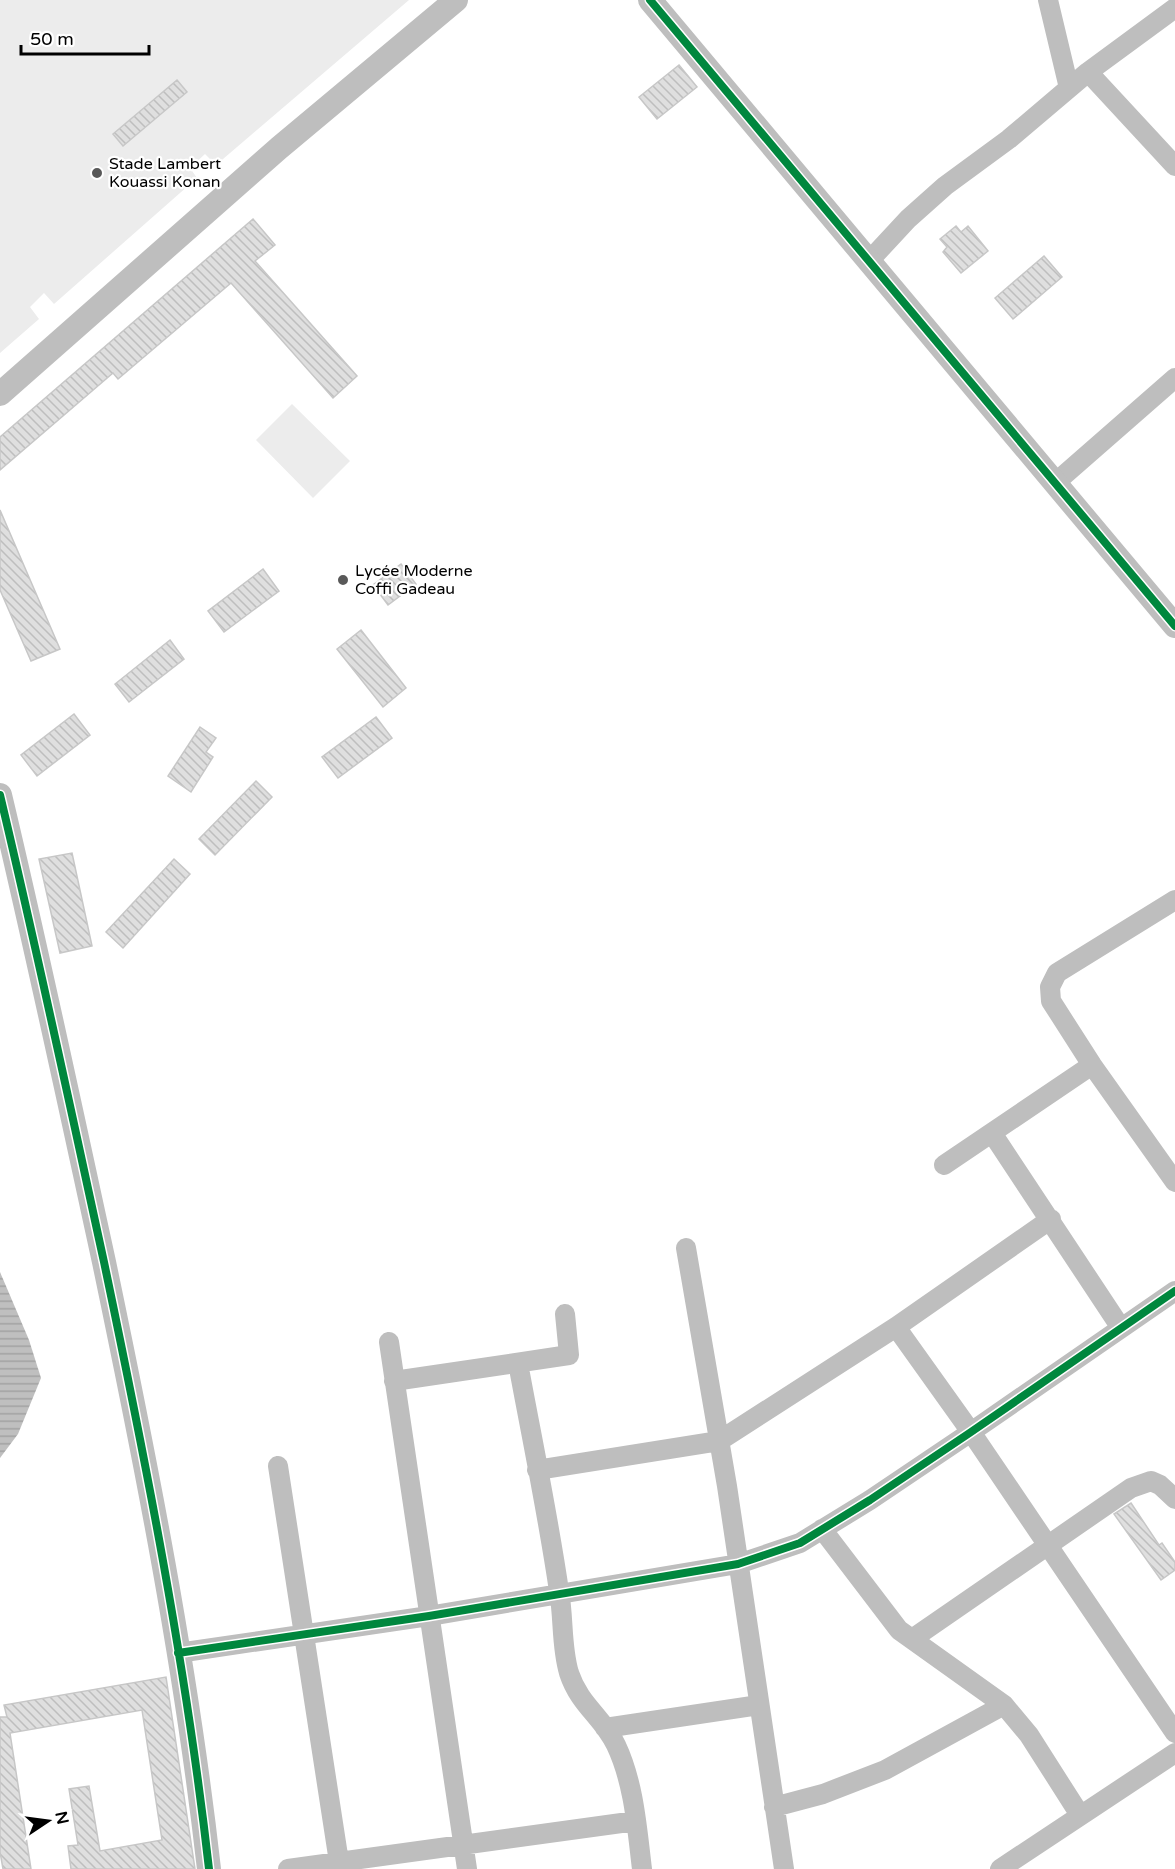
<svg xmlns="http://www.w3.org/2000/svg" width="1175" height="1869" font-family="'Varela Round',sans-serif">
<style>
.garden{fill:#ececec}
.water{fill:url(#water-rules)}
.building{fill:url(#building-back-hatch);stroke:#c7c7c7;stroke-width:1.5}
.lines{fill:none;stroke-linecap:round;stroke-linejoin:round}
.minor{stroke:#bebebe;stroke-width:20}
.tertiary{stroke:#bebebe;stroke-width:24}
.cycleway-casing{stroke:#fff;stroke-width:11}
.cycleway{stroke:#00873e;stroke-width:8}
.poi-dot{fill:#595959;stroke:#fff;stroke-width:2}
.labels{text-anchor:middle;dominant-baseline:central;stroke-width:4.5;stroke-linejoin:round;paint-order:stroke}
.poi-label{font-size:16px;fill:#000;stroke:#fff;text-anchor:start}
</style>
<defs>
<pattern id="water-rules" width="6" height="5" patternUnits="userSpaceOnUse" patternTransform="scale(1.5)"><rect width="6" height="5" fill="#bfbfbf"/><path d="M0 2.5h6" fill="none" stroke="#a2a2a2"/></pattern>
<pattern id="building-back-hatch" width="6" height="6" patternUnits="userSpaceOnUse" patternTransform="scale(1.5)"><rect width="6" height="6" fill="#dfdfdf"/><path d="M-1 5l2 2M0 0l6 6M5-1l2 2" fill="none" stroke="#bebebe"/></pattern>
</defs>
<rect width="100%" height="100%" fill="#fff"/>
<path class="garden" d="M0,0h409l-193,165 -11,-11 -15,14 7,10 -143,126 -10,-11 -14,14 9,12 -39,34z
M292,404l58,57 -37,37 -57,-58z"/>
<path class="water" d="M0,1272l29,68 12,38 -23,56 -18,24z"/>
<path class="building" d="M679,65l18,22 -40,32 -18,-22z
M177,80l10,12 -64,54 -10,-12z
M253,219l22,26 -20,16 102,115 -24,22 -102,-115 -113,96 -5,-6 -113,97v-33z
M956,226l5,6 7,-6 20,25 -27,22 -18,-21 4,-5 -7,-8z
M1044,256l18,21 -49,42 -18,-21z
M0,510l60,139 -29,12 -31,-71z
M401,564l15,20 -28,21 -15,-20z
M263,569l16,22 -55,41 -16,-21z
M361,630l45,58 -23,19 -46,-58z
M170,640l14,19 -55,43 -14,-18z
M74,714l16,21 -53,41 -16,-21z
M376,717l16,21 -54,40 -16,-21z
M200,727l16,11 -10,14 7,5 -22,35 -23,-16z
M256,781l16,16 -57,58 -16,-16z
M72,853l20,93 -32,7 -21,-94z
M174,859l16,15 -67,74 -17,-16z
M1131,1503l28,42 3,-2 13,19v8l-14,10 -47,-66z
M166,1677l29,192h-124l-3,-23 10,-1 -9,-56 20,-3 11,65 62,-11 -20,-130 -132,23 21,136h-28l-3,-17v-135h7l-3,-12z"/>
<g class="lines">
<path class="minor" d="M1048,0l21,88
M1088,72l87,94
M869,261l39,-42 37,-33 64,-47 79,-67 87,-64
M1055,483l120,-105
M1175,900l-118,73 -7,14 1,14 41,64 83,117
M992,1133l129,195
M944,1165l148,-100
M686,1248l41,238 57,383
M896,1327l75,105 204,301
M389,1342l78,527
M518,1363c14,76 30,152 41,228 5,28 2,55 10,82 11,33 33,43 47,72 18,38 21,83 26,124
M394,1381l175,-26 -4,-41
M278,1466l61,396
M537,1470l182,-29 177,-114 155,-108
M822,1529l77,101 105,75 25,30 51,80
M912,1639l219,-151 20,-7 9,4 15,14
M178,1653l251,-37 309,-52 62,-21 70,-43 101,-68 204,-141
M605,1728l154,-23
M774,1807l49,-13 62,-24 119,-65
M288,1869l348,-48
M1000,1869l175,-116"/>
<path class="tertiary" d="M650,0l525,626
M0,394l279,-246 177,-148
M0,795c37,155 70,311 104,467 42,201 82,403 105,607"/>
<defs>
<path id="cycleway" d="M650,0l525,626
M0,795c37,155 70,311 104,467 42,201 82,403 105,607
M178,1653l251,-37 309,-52 62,-21 70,-43 101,-68 204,-141"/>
</defs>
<use href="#cycleway" class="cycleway-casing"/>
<use href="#cycleway" class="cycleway"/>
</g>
<g class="poi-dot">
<circle cx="97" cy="173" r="6"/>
<circle cx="343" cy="580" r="6"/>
</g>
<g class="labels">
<g class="poi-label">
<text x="109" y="164">Stade Lambert<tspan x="109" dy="18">Kouassi Konan</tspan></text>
<text x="355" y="571">Lycée Moderne<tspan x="355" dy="18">Coffi Gadeau</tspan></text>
</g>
</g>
<g transform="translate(48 1821) rotate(77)" stroke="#ffffff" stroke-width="4.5" paint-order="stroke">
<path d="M0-4.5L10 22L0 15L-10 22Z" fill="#000000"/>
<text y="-9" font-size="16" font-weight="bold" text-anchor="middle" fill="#000000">N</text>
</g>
<path d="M21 45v9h128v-9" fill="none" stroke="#000000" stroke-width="3"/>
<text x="30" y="45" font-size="18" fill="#000000" stroke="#ffffff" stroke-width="4.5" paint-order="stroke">50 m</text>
</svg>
